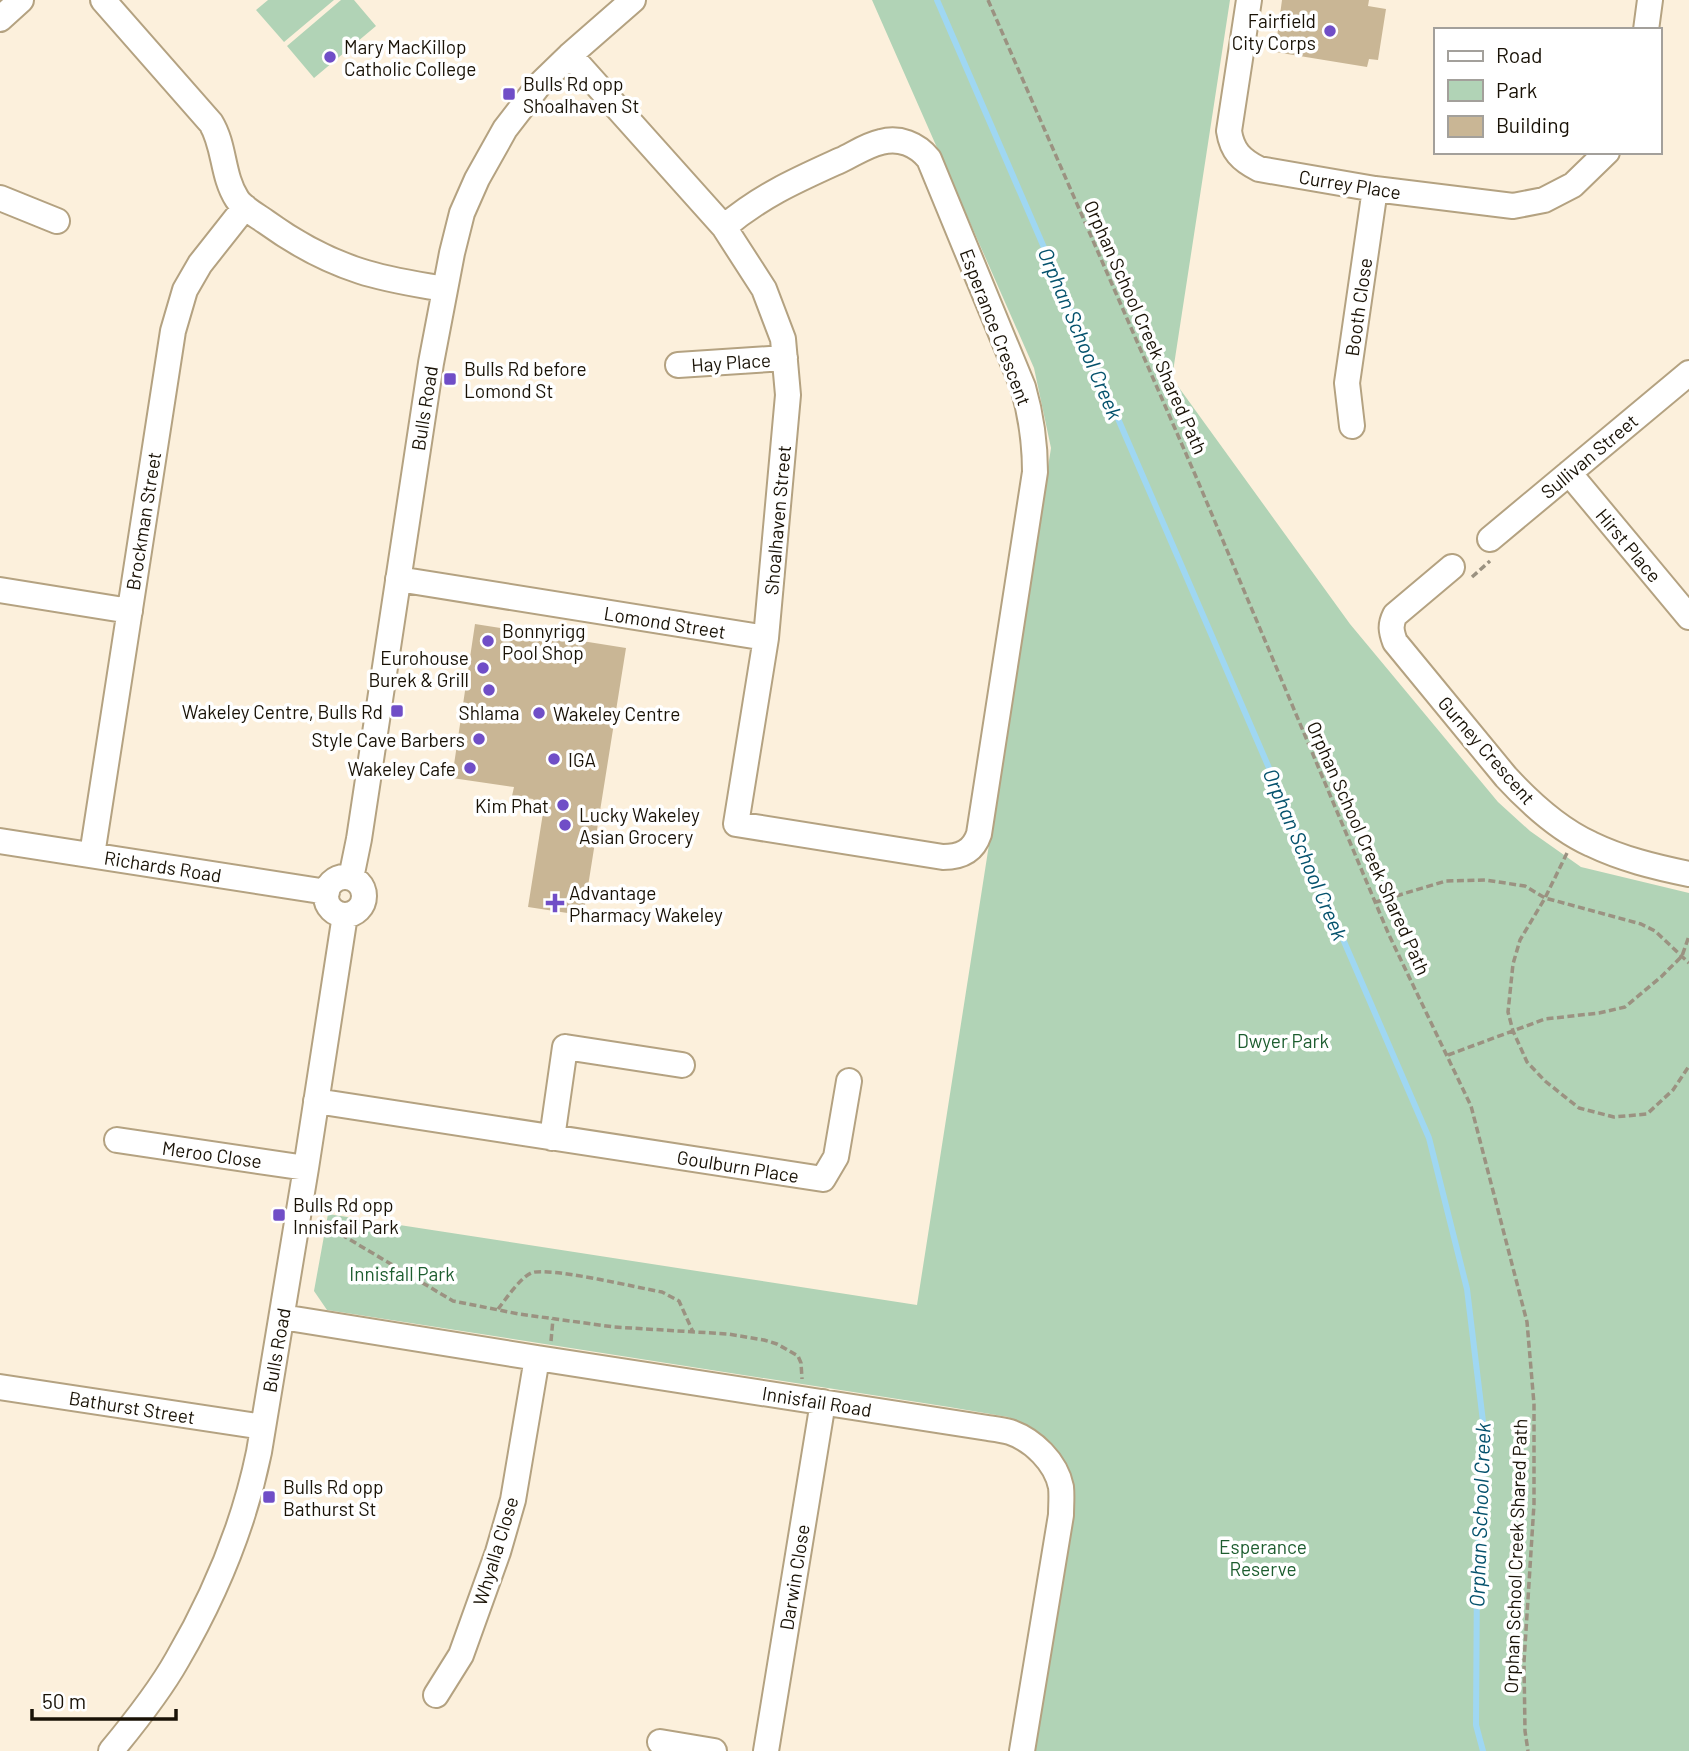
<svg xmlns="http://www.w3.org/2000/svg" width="1689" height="1751" font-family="Barlow,sans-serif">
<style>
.green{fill:#b1d3b6}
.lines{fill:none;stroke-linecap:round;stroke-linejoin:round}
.stream{stroke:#9fd7f2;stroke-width:6}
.building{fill:#c9b695}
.minor-casing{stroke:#b4a281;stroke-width:28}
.path{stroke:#9b9281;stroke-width:3.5;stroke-dasharray:7 3.5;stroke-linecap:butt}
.minor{stroke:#fff;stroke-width:24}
.poi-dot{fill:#704ec7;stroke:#fff;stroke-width:2.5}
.labels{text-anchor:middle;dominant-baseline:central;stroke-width:7;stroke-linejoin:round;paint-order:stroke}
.poi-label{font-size:19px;fill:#191206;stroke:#fff;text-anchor:start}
.street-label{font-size:19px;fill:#191206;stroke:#fff}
.park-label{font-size:19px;fill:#1d5d2f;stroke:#fff}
.water-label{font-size:21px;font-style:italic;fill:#05526d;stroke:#fff}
</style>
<rect width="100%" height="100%" fill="#fcf0dc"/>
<path class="green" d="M268,0h66l-50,42 -28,-32z
M341,0h13l22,26 -62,52 -27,-32z
M872,0h358l-58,378 178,246 148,178 32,29 51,36 108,26v858h-654l38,-248 -3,-32 -22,-27 -17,-17 -23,-10 -59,-10 -622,-97 -13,-19 14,-77 589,91 134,-857 -17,-80z"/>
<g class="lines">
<path class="stream" d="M937,0l492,1138 38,151 18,149 -8,129 -1,158 7,26"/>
</g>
<path class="building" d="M1282,0h87l-1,6 18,3 -8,51 -9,-1 -2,8 -92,-15z
M475,624l151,24 -41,257 -11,9 -46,-7 15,-94 -10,-14 -21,-3 2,-9 -62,-9z"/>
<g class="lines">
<defs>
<path id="minor" d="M103,0l108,123c14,23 11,53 26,76 6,9 19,16 29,23 29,21 60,38 94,49 27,9 56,13 84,18
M1249,0l-20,131c3,20 12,29 30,38l116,20 138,17 31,-6 29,-15 34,-33
M0,19l21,-19
M1646,30l4,-30
M570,55l154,172 40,62 19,50 5,56 -22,243 -30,186 207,33c17,0 30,-5 36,-23l56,-362c0,-29 -4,-57 -12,-85l-94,-228c-12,-15 -30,-22 -48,-17 -14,3 -27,12 -40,18 -44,20 -79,35 -117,67
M0,198l57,23
M678,365l107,-7
M1352,426l-5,-43 28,-194
M1569,473l120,144
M1490,539l199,-166
M1452,567l-57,48c-5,10 -4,16 0,27l111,135c24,26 52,52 85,67 31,15 64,23 98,30
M398,579l368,59
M0,590l130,21
M0,841l327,51
M92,855l81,-524 12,-41 15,-26 45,-57
M326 896a19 19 0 1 1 38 0a19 19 0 1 1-38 0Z
M351,878l8,-39 72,-476 21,-110 10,-40 15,-34 28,-50 34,-44 31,-30 63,-55
M316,1101l507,78 13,-22 13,-76
M552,1138l13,-91 117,18
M117,1140l189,28
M282,1317l255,41 451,70c7,1 15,2 22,4 23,8 46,30 51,55 1,9 0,19 0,28l-39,236
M0,1387l263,40
M436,1695l25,-40 37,-103 15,-52 24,-142
M660,1742l54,9
M111,1751c24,-29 48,-59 66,-91 38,-65 67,-135 82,-208l47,-284 39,-253
M766,1751l57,-349"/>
</defs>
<use href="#minor" class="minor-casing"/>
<path class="path" d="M988,0l209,479 192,456 82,171 56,216 7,82v100l-10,158 1,69 3,20
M1472,577l18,-16
M1567,853l-22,45 -25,42 -7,24 -5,48 5,19 14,31 18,19 34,27 35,9 33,-3 26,-24 16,-24
M1376,902l70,-21 39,-1 40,6 20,12 96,26 14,7 34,32
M1448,1055l97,-36 54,-6 26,-6 36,-30 21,-21 7,-20
M322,1226l10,3 121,72 66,13 95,13 114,7 36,6 13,4 21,12 3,7 1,16
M498,1309c8,-10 21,-30 33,-36 16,-7 108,15 131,19l17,9 14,31
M551,1341l2,-22"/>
<use href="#minor" class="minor"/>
</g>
<g class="poi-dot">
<circle cx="1330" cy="31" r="7"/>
<circle cx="330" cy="57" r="7"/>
<rect x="502" y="87" width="14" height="14" rx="3.5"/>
<rect x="443" y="372" width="14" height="14" rx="3.5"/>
<circle cx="488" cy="641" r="7"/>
<circle cx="483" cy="668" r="7"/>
<circle cx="489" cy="690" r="7"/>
<rect x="390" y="704" width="14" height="14" rx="3.5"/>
<circle cx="539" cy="713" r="7"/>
<circle cx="479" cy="739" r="7"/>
<circle cx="554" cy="759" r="7"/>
<circle cx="470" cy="768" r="7"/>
<circle cx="563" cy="805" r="7"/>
<circle cx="565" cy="825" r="7"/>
<path d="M551.5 892.5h7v7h7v7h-7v7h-7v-7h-7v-7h7z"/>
<rect x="272" y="1208" width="14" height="14" rx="3.5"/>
<rect x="262" y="1490" width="14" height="14" rx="3.5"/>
</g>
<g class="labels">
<g class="poi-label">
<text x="1316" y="20" text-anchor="end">Fairfield<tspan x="1316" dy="22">City Corps</tspan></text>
<text x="344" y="46">Mary MacKillop<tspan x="344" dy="22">Catholic College</tspan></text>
<text x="523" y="83">Bulls Rd opp<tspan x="523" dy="22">Shoalhaven St</tspan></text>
<text x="464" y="368">Bulls Rd before<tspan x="464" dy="22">Lomond St</tspan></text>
<text x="502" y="630">Bonnyrigg<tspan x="502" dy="22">Pool Shop</tspan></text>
<text x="469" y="657" text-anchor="end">Eurohouse<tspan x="469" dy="22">Burek &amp; Grill</tspan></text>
<text x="383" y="711" text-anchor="end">Wakeley Centre, Bulls Rd</text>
<text x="489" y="712" text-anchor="middle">Shlama</text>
<text x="553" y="713">Wakeley Centre</text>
<text x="465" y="739" text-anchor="end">Style Cave Barbers</text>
<text x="568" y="759">IGA</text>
<text x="456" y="768" text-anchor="end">Wakeley Cafe</text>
<text x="549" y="805" text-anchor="end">Kim Phat</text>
<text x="579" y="814">Lucky Wakeley<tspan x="579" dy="22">Asian Grocery</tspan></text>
<text x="569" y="892">Advantage<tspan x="569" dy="22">Pharmacy Wakeley</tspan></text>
<text x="293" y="1204">Bulls Rd opp<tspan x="293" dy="22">Innisfail Park</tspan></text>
<text x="283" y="1486">Bulls Rd opp<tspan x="283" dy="22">Bathurst St</tspan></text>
</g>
<g class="street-label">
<text transform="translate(1350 184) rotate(9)">Currey Place</text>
<text transform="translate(1358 307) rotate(-82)">Booth Close</text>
<text transform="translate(996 327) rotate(69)">Esperance Crescent</text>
<text transform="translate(1146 327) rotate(66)">Orphan School Creek Shared Path</text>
<text transform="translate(731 362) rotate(-4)">Hay Place</text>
<text transform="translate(424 408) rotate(-81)">Bulls Road</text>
<text transform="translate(1589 456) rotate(-40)">Sullivan Street</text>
<text transform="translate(777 520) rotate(-85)">Shoalhaven Street</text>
<text transform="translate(143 521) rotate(-81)">Brockman Street</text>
<text transform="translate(1629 545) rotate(50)">Hirst Place</text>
<text transform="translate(665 622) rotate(9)">Lomond Street</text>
<text transform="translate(1487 750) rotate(49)">Gurney Crescent</text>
<text transform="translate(1369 848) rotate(66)">Orphan School Creek Shared Path</text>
<text transform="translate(163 866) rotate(9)">Richards Road</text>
<text transform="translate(212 1154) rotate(8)">Meroo Close</text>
<text transform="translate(738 1166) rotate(9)">Goulburn Place</text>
<text transform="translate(276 1350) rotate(-80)">Bulls Road</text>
<text transform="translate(817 1401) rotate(9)">Innisfail Road</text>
<text transform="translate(132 1407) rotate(9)">Bathurst Street</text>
<text transform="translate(495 1551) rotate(-73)">Whyalla Close</text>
<text transform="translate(1515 1556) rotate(-88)">Orphan School Creek Shared Path</text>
<text transform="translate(794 1577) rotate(-81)">Darwin Close</text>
</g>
<g class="park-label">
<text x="1283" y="1040">Dwyer Park</text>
<text x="402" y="1273">Innisfall Park</text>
<text x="1263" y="1546">Esperance<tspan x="1263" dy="22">Reserve</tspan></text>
</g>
<g class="water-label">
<text transform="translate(1081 333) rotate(67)">Orphan School Creek</text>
<text transform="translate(1306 854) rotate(67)">Orphan School Creek</text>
<text transform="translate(1479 1515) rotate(-88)">Orphan School Creek</text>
</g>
</g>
<rect x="1434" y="28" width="228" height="126" fill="#ffffff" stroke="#a3a09b" stroke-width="2"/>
<rect x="1448" y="51" width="35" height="10" fill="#ffffff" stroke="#a3a09b" stroke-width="2"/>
<text x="1496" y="63" font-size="21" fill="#191206">Road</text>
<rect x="1448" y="80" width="35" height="21" fill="#b1d3b6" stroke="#a3a09b" stroke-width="2"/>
<text x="1496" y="98" font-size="21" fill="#191206">Park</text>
<rect x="1448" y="116" width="35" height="21" fill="#c9b695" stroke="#a3a09b" stroke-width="2"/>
<text x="1496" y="133" font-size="21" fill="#191206">Building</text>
<path d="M32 1709v10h144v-10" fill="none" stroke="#191206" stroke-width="3.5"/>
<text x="42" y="1709" font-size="21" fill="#191206" stroke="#ffffff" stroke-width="5" paint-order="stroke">50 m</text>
</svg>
